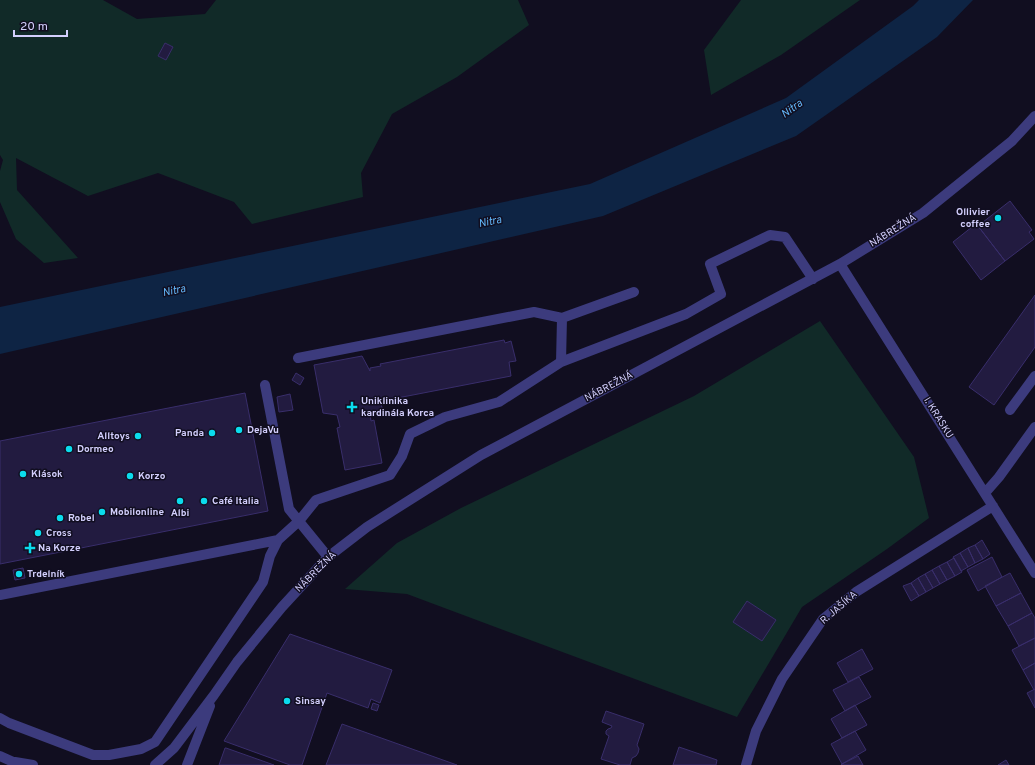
<svg xmlns="http://www.w3.org/2000/svg" width="1035" height="765" font-family="Overpass,sans-serif">
<style>
.green{fill:#112a28}
.water{fill:#0e2444}
.building{fill:#221b40;stroke:#392e6b}
.lines{fill:none;stroke-linecap:round;stroke-linejoin:round}
.minor{stroke:#3c3b7d;stroke-width:10}
.poi-dot{fill:#0bdced;stroke:#110e20;stroke-width:1.5}
.labels{text-anchor:middle;dominant-baseline:central;stroke-width:3;stroke-linejoin:round;paint-order:stroke}
.poi-label{font-size:10px;font-weight:bold;fill:#d3cffd;stroke:#110e20;text-anchor:start}
.street-label{font-size:10px;fill:#d3cffd;stroke:#110e20}
.water-label{font-size:11px;font-style:italic;fill:#62b6f8;stroke:#110e20}
</style>
<rect width="100%" height="100%" fill="#110e20"/>
<path class="green" d="M0,0h103l34,19 68,-5 11,-14h302l11,25 -72,52 -65,37 -31,59 2,24 -111,27 -18,-22 -76,-29 -70,23 -72,-38 1,32 61,68 -34,5 -28,-24 -16,-37v-31l3,-11 -3,-5z
M741,0h119l-79,55 -70,40 -7,-45z
M820,321l94,136 15,61 -42,31 -85,58 -65,110 -330,-123 -62,-5 52,-46 64,-35 233,-112z"/>
<path class="water" d="M919,0h54l-36,37 -141,99 -193,80 -603,138v-47l590,-123 196,-86 127,-92z"/>
<path class="building" d="M165,43l8,4 -7,13 -8,-4z
M1010,201l22,29 -3,2 5,7 -29,22 -27,-35z
M977,223l1,3 27,35 -24,19 -28,-38z
M1035,295v52l-41,58 -25,-18z
M504,340l1,3 6,-2 5,20 -7,1 2,14 -124,24v-3l-7,2 3,13 -13,2 1,7 3,-1 8,43 -37,7 -8,-42 3,-1 -3,-12 -14,-2 -9,-48 48,-9 8,15v-3l11,-2 -1,-2z
M296,373l8,5 -4,7 -8,-5z
M245,393l23,118 -268,53v-123z
M290,394l3,16 -14,2 -2,-15z
M982,540l8,14 -7,5 -8,-14z
M975,545l8,14 -8,4 -7,-15z
M968,548l7,15 -7,4 -8,-14z
M960,553l8,14 -7,4 -8,-14z
M992,557l10,20 -24,14 -11,-21z
M954,558l8,14 -7,4 -8,-14z
M947,562l8,14 -8,4 -8,-14z
M939,566l8,14 -7,4 -8,-14z
M23,568l2,10 -10,2 -2,-10z
M932,570l8,14 -7,4 -8,-14z
M1010,573l11,20 -25,13 -11,-20z
M925,574l8,14 -7,4 -8,-14z
M918,578l8,14 -7,4 -8,-13z
M911,583l8,13 -8,5 -8,-15z
M1021,593l11,20 -24,13 -12,-20z
M747,601l29,19 -14,21 -29,-19z
M1032,613l3,5v20l-16,8 -11,-20z
M290,634l102,36 -12,33 -9,-4 -3,9 -41,-15 -25,72h-12l-66,-24z
M1035,638v25l-12,7 -11,-20z
M862,649l11,20 -25,13 -11,-19z
M1035,663v26l-1,1 -11,-20z
M859,677l12,20 -26,14 -12,-21z
M1035,689v19l-8,-15z
M373,703l6,2 -2,6 -6,-2z
M855,705l12,20 -25,13 -11,-19z
M606,711l38,13 -7,21 2,4 -1,4 -2,3 -4,2 -2,7h-10l-19,-6 8,-23 -3,-2v-3l2,-2 3,-1 1,-2 -10,-4z
M342,724l115,41h-131z
M855,731l11,19 -24,14 -11,-20z
M679,747l38,13 -1,5h-43z
M225,748h1l48,17h-55z
M858,756l5,9h-22l1,-1z
M1006,760l3,5h-11z"/>
<g class="lines">
<path class="minor" d="M840,264l195,309
M298,358l236,-46 28,6
M561,362l1,-44 72,-26
M265,385l24,124 39,48
M1010,410l25,-34
M985,493l14,-16 36,-50
M0,595l278,-55
M0,718l9,5 84,32h16l32,-6 14,-7 108,-160 7,-26 8,-16 21,-19 17,-21 74,-25 12,-19 8,-22 35,-17 54,-15 62,-40 125,-48 35,-20 -11,-30 60,-29 15,2 28,42
M0,756l20,9
M15,762l18,3
M155,765l19,-17 40,-53 23,-33 45,-55 46,-50 39,-30 114,-72 359,-191 83,-51 89,-72 23,-25
M187,765l23,-59
M746,765l10,-34 26,-52 41,-60 33,-27 137,-86"/>
</g>
<g class="poi-dot">
<circle cx="998" cy="218" r="4"/>
<path d="M350 401h4v4h4v4h-4v4h-4v-4h-4v-4h4z"/>
<circle cx="239" cy="430" r="4"/>
<circle cx="212" cy="433" r="4"/>
<circle cx="138" cy="436" r="4"/>
<circle cx="69" cy="449" r="4"/>
<circle cx="23" cy="474" r="4"/>
<circle cx="130" cy="476" r="4"/>
<circle cx="180" cy="501" r="4"/>
<circle cx="204" cy="501" r="4"/>
<circle cx="102" cy="512" r="4"/>
<circle cx="60" cy="518" r="4"/>
<circle cx="38" cy="533" r="4"/>
<path d="M28 542h4v4h4v4h-4v4h-4v-4h-4v-4h4z"/>
<circle cx="19" cy="574" r="4"/>
<circle cx="287" cy="701" r="4"/>
</g>
<g class="labels">
<g class="poi-label">
<text x="990" y="212" text-anchor="end">Ollivier<tspan x="990" dy="12">coffee</tspan></text>
<text x="361" y="401">Uniklinika<tspan x="361" dy="12">kardinála Korca</tspan></text>
<text x="247" y="430">DejaVu</text>
<text x="204" y="433" text-anchor="end">Panda</text>
<text x="130" y="436" text-anchor="end">Alltoys</text>
<text x="77" y="449">Dormeo</text>
<text x="31" y="474">Klások</text>
<text x="138" y="476">Korzo</text>
<text x="212" y="501">Café Italia</text>
<text x="110" y="512">Mobilonline</text>
<text x="180" y="513" text-anchor="middle">Albi</text>
<text x="68" y="518">Robel</text>
<text x="46" y="533">Cross</text>
<text x="38" y="548">Na Korze</text>
<text x="27" y="574">Trdelník</text>
<text x="295" y="701">Sinsay</text>
</g>
<g class="street-label">
<text transform="translate(893 231) rotate(-32)">NÁBREŽNÁ</text>
<text transform="translate(609 387) rotate(-28)">NÁBREŽNÁ</text>
<text transform="translate(938 418) rotate(58)">I. KRASKU</text>
<text transform="translate(316 572) rotate(-45)">NÁBREŽNÁ</text>
<text transform="translate(839 608) rotate(-41)">R. JAŠÍKA</text>
</g>
<g class="water-label">
<text transform="translate(792 109) rotate(-35)">Nitra</text>
<text transform="translate(490 222) rotate(-12)">Nitra</text>
<text transform="translate(174 291) rotate(-12)">Nitra</text>
</g>
</g>
<path d="M14 30v6h53v-6" fill="none" stroke="#d3cffd" stroke-width="2"/>
<text x="20" y="30" font-size="12" fill="#d3cffd" stroke="#110e20" stroke-width="3" paint-order="stroke">20 m</text>
</svg>
